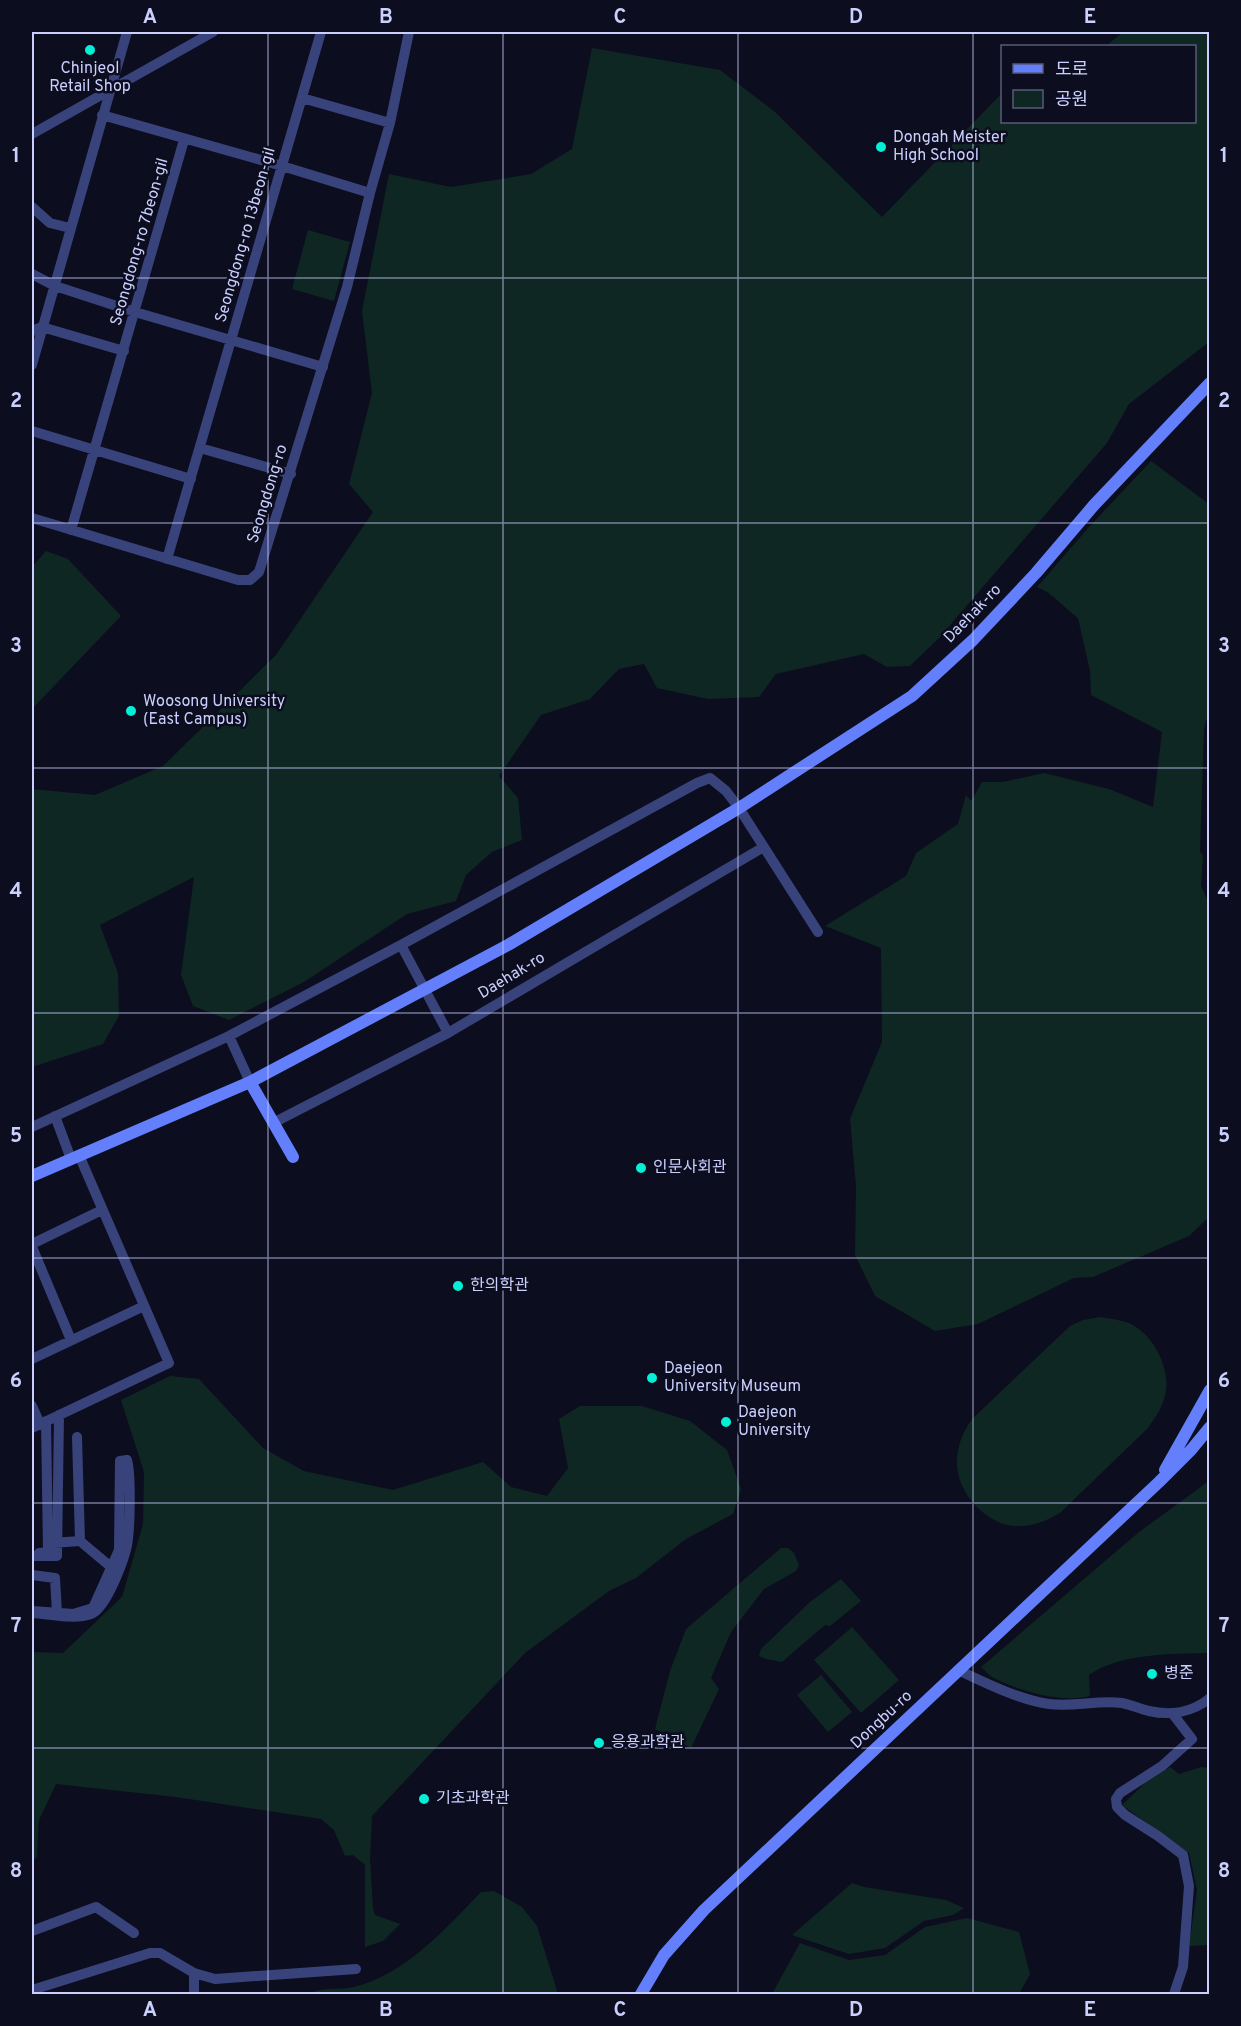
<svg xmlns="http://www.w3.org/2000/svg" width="1241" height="2026" font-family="Overpass,'Noto Sans KR',sans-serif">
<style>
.green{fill:#0f2722}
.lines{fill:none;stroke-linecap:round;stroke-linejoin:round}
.minor{stroke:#38437c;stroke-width:10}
.secondary{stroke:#637ffc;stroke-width:12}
.grid{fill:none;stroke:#cacffe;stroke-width:1.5;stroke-opacity:0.55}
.poi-dot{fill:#05efd6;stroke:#0c0d1e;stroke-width:2}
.labels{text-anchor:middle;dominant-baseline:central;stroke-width:5;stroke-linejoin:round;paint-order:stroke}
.poi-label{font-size:16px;fill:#cacffe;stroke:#0c0d1e;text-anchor:start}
.street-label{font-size:16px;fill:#cacffe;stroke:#0c0d1e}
.neatline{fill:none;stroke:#cacffe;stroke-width:2}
.grid-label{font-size:20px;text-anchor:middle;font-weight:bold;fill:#cacffe}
</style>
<rect width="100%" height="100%" fill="#0c0d1e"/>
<path class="green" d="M1123,32h83l3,13v297l-80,62 -22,39 -169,196 -28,27 -23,1 -23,-13 -88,20 -17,23 -51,2 -51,-11 -13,-24 -25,5 -29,30 -49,16 -42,61 19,22 4,42 -30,12 -26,23 -10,26 -49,13 -103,68 -75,38 -36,-14 -12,-31 13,-98 -94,48 18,48 1,43 -16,28 -71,23v-278l63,6 68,-29 113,-111 97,-143 -24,-28 23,-91 -10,-82 27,-137 62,13 80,-13 41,-25 20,-101 128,22 55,42 107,105 120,-124v29h192v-76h-88z
M308,230l42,12 -16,59 -42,-12z
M1151,461l58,43 1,204 -6,20 -4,124 3,3 -2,31 6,13 3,1 -1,317 -20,19 -96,41 -19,1 -96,46 -43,7 -60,-35 -20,-41 1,-69 -6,-67 32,-77 -1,-94 -56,-22 81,-50 10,-23 42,-29 8,-29 5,6 11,-19h21l41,-9 65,16 44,18 9,-75 -71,-37 -1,-24 -12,-53c-14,-10 -25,-25 -41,-31l52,-60z
M46,551l22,8 53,57 -89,93v-142z
M1101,1317c10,2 23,3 32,8 23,13 40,49 31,74 -3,11 -10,20 -16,29l-88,85c-12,7 -26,13 -40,13 -16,1 -31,-7 -42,-18 -27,-27 -27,-59 -6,-89l98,-93 13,-6z
M170,1376l29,3 64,69 41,23 89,19 90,-28 28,25 36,9 21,-28 -9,-49 21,-13h62l48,15 37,29 14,39 -8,25 -47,25 -50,39 -27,13 -84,62 -153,163 -2,42 3,50 2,7 25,9 -17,17 -18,6v-82l-12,-10 -8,1 -11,-26 -13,-11 -145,-22 -120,-13 -17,36 -2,37 -5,4v-209l31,1 59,-56 21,-73 1,-52 -23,-72z
M1209,1481v172c-37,1 -89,0 -120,22l1,21c-29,7 -68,-4 -94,-17 -6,-2 -10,-8 -15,-12l158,-135z
M781,1548h7l6,5 5,12 -3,6 -32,18 -33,43 -20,46 8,11 -28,59 -36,-19 15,-58 16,-42z
M841,1579l20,22 -31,25 -5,-1 -43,37 -16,-3 -7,-3 2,-7 49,-47z
M852,1627l47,53 -38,33 -47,-53z
M821,1675l31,37 -24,20 -31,-37z
M1170,1767l9,7 22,-7 8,1v177l-20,1 8,-56 -8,-37 -67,-48 24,-23z
M852,1883l12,4 82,13 18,8 -11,7 -29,6 -39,27 -36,6 -57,-19z
M494,1891l28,16 15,19 21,68h-249c14,-8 30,-3 45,-7 52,-13 91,-58 127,-95z
M967,1918l52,14 11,42 -11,20h-247l28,-51 49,17 36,-5 40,-28z"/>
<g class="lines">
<path class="minor" d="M302,98l88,25
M102,115l180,51 88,27
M32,134l181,-102
M32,207l18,16 20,5
M32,274l23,12 80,26 188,55
M32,331l10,-4 82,24
M32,365l95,-333
M32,431l159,48
M200,448l91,26
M32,518l206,62h12l9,-8 88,-285 23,-94 20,-70 19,-91
M71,530l113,-390
M167,559l154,-527
M401,945l47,88
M229,1036l21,46
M55,1116l16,43
M273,1123l175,-90 314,-185
M32,1127l197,-91 172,-91 296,-162 13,-5 16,13 13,17 79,124
M32,1244l70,-34
M32,1247l39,93
M32,1359l112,-53
M32,1406l8,18
M32,1428l137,-65 -90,-208
M77,1437l3,104
M52,1543l28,-2 31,26
M39,1553l9,-1 -2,-131
M32,1556h25l2,-141
M32,1575l23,3 2,35
M32,1611l41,3 20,-6 26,-58 1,-89 7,-1c4,13 3,62 1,78 -1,16 -21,70 -37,76 -17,6 -42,0 -59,-1
M958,1670c27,13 62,30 91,34 25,3 49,-4 73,-1 10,2 18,6 27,8 22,5 44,1 61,-13
M1172,1713l20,26 -30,27 -42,27 -4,6 1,8 8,8 33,21 25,19 6,31 -6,81 -9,27
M32,1931l64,-24 38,26
M32,1990l118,-37h10l34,20 21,6 141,-10
M194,1994v-21"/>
<path class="secondary" d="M250,1082l43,75
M32,1176l218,-94 258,-137 231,-137 173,-112 61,-56 63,-67 58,-68 116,-122
M1165,1470l45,-80
M641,1994l23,-39 40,-45 455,-428 32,-32 19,-23"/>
</g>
<path class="grid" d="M268,32v1962M503,32v1962M738,32v1962M973,32v1962M32,278h1178M32,523h1178M32,768h1178M32,1013h1178M32,1258h1178M32,1503h1178M32,1748h1178"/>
<g class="poi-dot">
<circle cx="90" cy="50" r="6"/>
<circle cx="881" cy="147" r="6"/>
<circle cx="131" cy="711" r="6"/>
<circle cx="641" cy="1168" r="6"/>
<circle cx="458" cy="1286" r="6"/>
<circle cx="652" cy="1378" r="6"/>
<circle cx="726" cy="1422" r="6"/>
<circle cx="1152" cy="1674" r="6"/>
<circle cx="599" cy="1743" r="6"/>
<circle cx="424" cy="1799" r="6"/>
</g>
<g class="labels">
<g class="poi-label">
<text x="90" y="69" text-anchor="middle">Chinjeol<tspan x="90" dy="18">Retail Shop</tspan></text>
<text x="893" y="138">Dongah Meister<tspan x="893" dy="18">High School</tspan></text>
<text x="143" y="702">Woosong University<tspan x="143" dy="18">(East Campus)</tspan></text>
<text x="653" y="1168">인문사회관</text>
<text x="470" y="1286">한의학관</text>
<text x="664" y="1369">Daejeon<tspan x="664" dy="18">University Museum</tspan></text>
<text x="738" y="1413">Daejeon<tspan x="738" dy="18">University</tspan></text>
<text x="1164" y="1674">병준</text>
<text x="611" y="1743">응용과학관</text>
<text x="436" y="1799">기초과학관</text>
</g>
<g class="street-label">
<text transform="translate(246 235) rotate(-74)">Seongdong-ro 13beon-gil</text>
<text transform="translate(140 242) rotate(-74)">Seongdong-ro 7beon-gil</text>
<text transform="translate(268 494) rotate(-73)">Seongdong-ro</text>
<text transform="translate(973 614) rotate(-46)">Daehak-ro</text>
<text transform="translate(512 976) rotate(-31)">Daehak-ro</text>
<text transform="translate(882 1720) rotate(-43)">Dongbu-ro</text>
</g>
</g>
<rect width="1241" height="2026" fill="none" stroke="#0c0d1e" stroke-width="66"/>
<rect x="1001" y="45" width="195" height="78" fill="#0c0d1e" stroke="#585b78" stroke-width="1.5"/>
<rect x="1013" y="64" width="30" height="9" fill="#637ffc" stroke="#585b78" stroke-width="1.5"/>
<text x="1055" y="75" font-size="18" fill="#cacffe">도로</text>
<rect x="1013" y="90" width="30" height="18" fill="#0f2722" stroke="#585b78" stroke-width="1.5"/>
<text x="1055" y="105" font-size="18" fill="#cacffe">공원</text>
<rect x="33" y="33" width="1175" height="1960" class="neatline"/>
<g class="grid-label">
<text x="150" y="23">A</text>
<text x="386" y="23">B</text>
<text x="620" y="23">C</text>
<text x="856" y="23">D</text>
<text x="1090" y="23">E</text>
<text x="16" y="162">1</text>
<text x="1224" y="162">1</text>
<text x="16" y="407">2</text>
<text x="1224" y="407">2</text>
<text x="16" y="652">3</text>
<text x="1224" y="652">3</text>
<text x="16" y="897">4</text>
<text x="1224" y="897">4</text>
<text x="16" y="1142">5</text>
<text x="1224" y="1142">5</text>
<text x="16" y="1387">6</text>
<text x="1224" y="1387">6</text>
<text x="16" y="1632">7</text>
<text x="1224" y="1632">7</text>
<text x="16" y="1877">8</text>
<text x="1224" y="1877">8</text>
<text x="150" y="2016">A</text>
<text x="386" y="2016">B</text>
<text x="620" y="2016">C</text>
<text x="856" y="2016">D</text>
<text x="1090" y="2016">E</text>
</g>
</svg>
